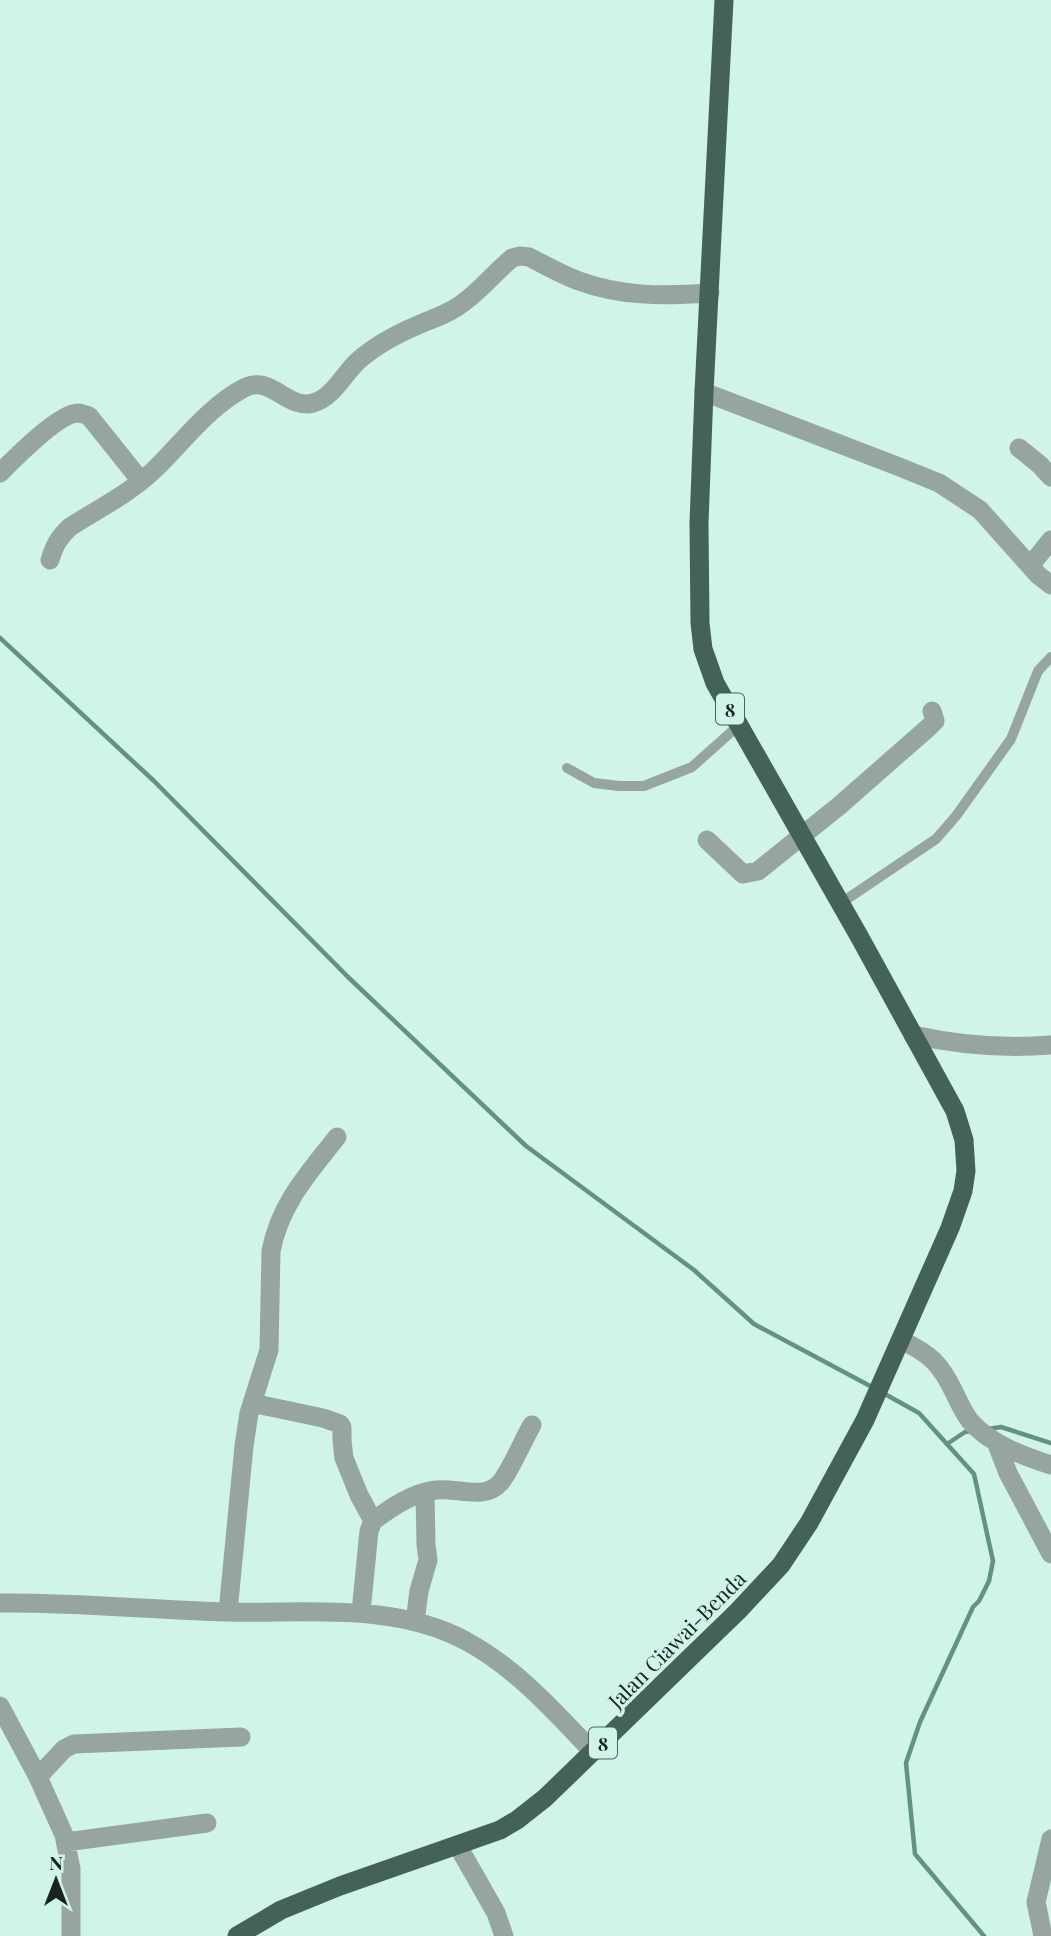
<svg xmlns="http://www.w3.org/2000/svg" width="1051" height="1936" font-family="'Playfair Display',serif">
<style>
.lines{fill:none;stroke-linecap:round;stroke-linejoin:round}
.stream{stroke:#639380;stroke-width:4.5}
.service{stroke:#96a59f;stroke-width:10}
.minor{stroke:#96a59f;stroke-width:19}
.trunk{stroke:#446256;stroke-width:19}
.labels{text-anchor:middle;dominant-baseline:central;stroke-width:7;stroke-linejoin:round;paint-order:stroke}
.shield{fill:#d0f4e5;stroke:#4e625a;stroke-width:2}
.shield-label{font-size:19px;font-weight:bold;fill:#17241f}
.street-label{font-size:21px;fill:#17241f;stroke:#d0f4e5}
</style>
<rect width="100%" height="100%" fill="#d0f4e5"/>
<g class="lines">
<path class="stream" d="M0,638l154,143 194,196 178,169 168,124 60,54 118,63
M883,1393l36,20 55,61 19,87 -4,20 -10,20 -6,6 -53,115 -14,41 9,91 69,82
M988,1429l13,-2 50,16
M947,1444l18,-12 8,-1"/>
<path class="service" d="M567,768l27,15 25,3h25l48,-19 47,-42
M841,903l95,-64 20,-23 55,-77 27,-68 13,-14"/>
<path class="minor" d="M704,392l193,74 42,17 41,27 58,65 13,10
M1019,448l21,17 11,12
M0,473c14,-14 59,-60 78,-60 1,0 10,2 11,3l52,65
M50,560c4,-14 9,-23 20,-33 28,-18 60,-34 84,-57 28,-27 54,-63 90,-82 27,-14 43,22 69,15 20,-5 31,-30 46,-43 17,-15 38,-26 59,-35 11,-5 24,-9 34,-15 22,-12 41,-36 60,-52l8,-2 9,1c16,8 33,18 50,24 43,16 86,15 131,12
M1030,566l21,-26
M707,840l36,34 15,-3 81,-65 90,-79 6,-6 -3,-10
M913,1035c46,10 91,14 138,10
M901,1340c29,14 39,23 53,52 5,10 9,20 16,29 20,23 53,35 81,44
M252,1403l71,15 17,6 2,3v14l2,17 15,37 14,26 -4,10 -8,81
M996,1442l12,31 43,81
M373,1521c19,-14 39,-28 63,-31 20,-3 48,11 64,-7 11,-13 23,-43 32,-58
M0,1603c76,-1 152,7 227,9 80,2 167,-10 239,29 50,27 89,71 127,111
M228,1612l16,-166 5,-33 20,-63 2,-99c9,-47 37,-77 66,-114
M415,1622l4,-31 9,-31 -2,-15 -1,-52
M0,1706l38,71 26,58 7,34v67
M38,1777l26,-28 10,-5 167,-7
M66,1842l141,-19
M458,1846l38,67 8,23
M1043,1936l-7,-34 15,-63"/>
<path class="trunk" d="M237,1936l44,-26 59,-24 160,-56 17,-10 28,-22 193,-187 43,-46 28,-42 56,-103 85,-192 13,-37 3,-20 -2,-31 -9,-29 -96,-175 -144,-253 -12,-34 -3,-26 -1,-100 5,-131 20,-392"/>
</g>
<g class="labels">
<g class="shield">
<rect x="716" y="693.5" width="28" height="31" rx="5"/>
<rect x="589" y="1727.5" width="28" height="31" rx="5"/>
</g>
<g class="shield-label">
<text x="730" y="709">8</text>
<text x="603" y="1743">8</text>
</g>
<g class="street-label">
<text transform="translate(676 1639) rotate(-45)">Jalan Ciawai-Benda</text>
</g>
</g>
<g transform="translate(56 1880)" stroke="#d0f4e5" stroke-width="5" paint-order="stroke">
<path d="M0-5L12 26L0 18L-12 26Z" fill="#17241f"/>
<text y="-10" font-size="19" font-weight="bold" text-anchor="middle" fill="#17241f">N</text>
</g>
</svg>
